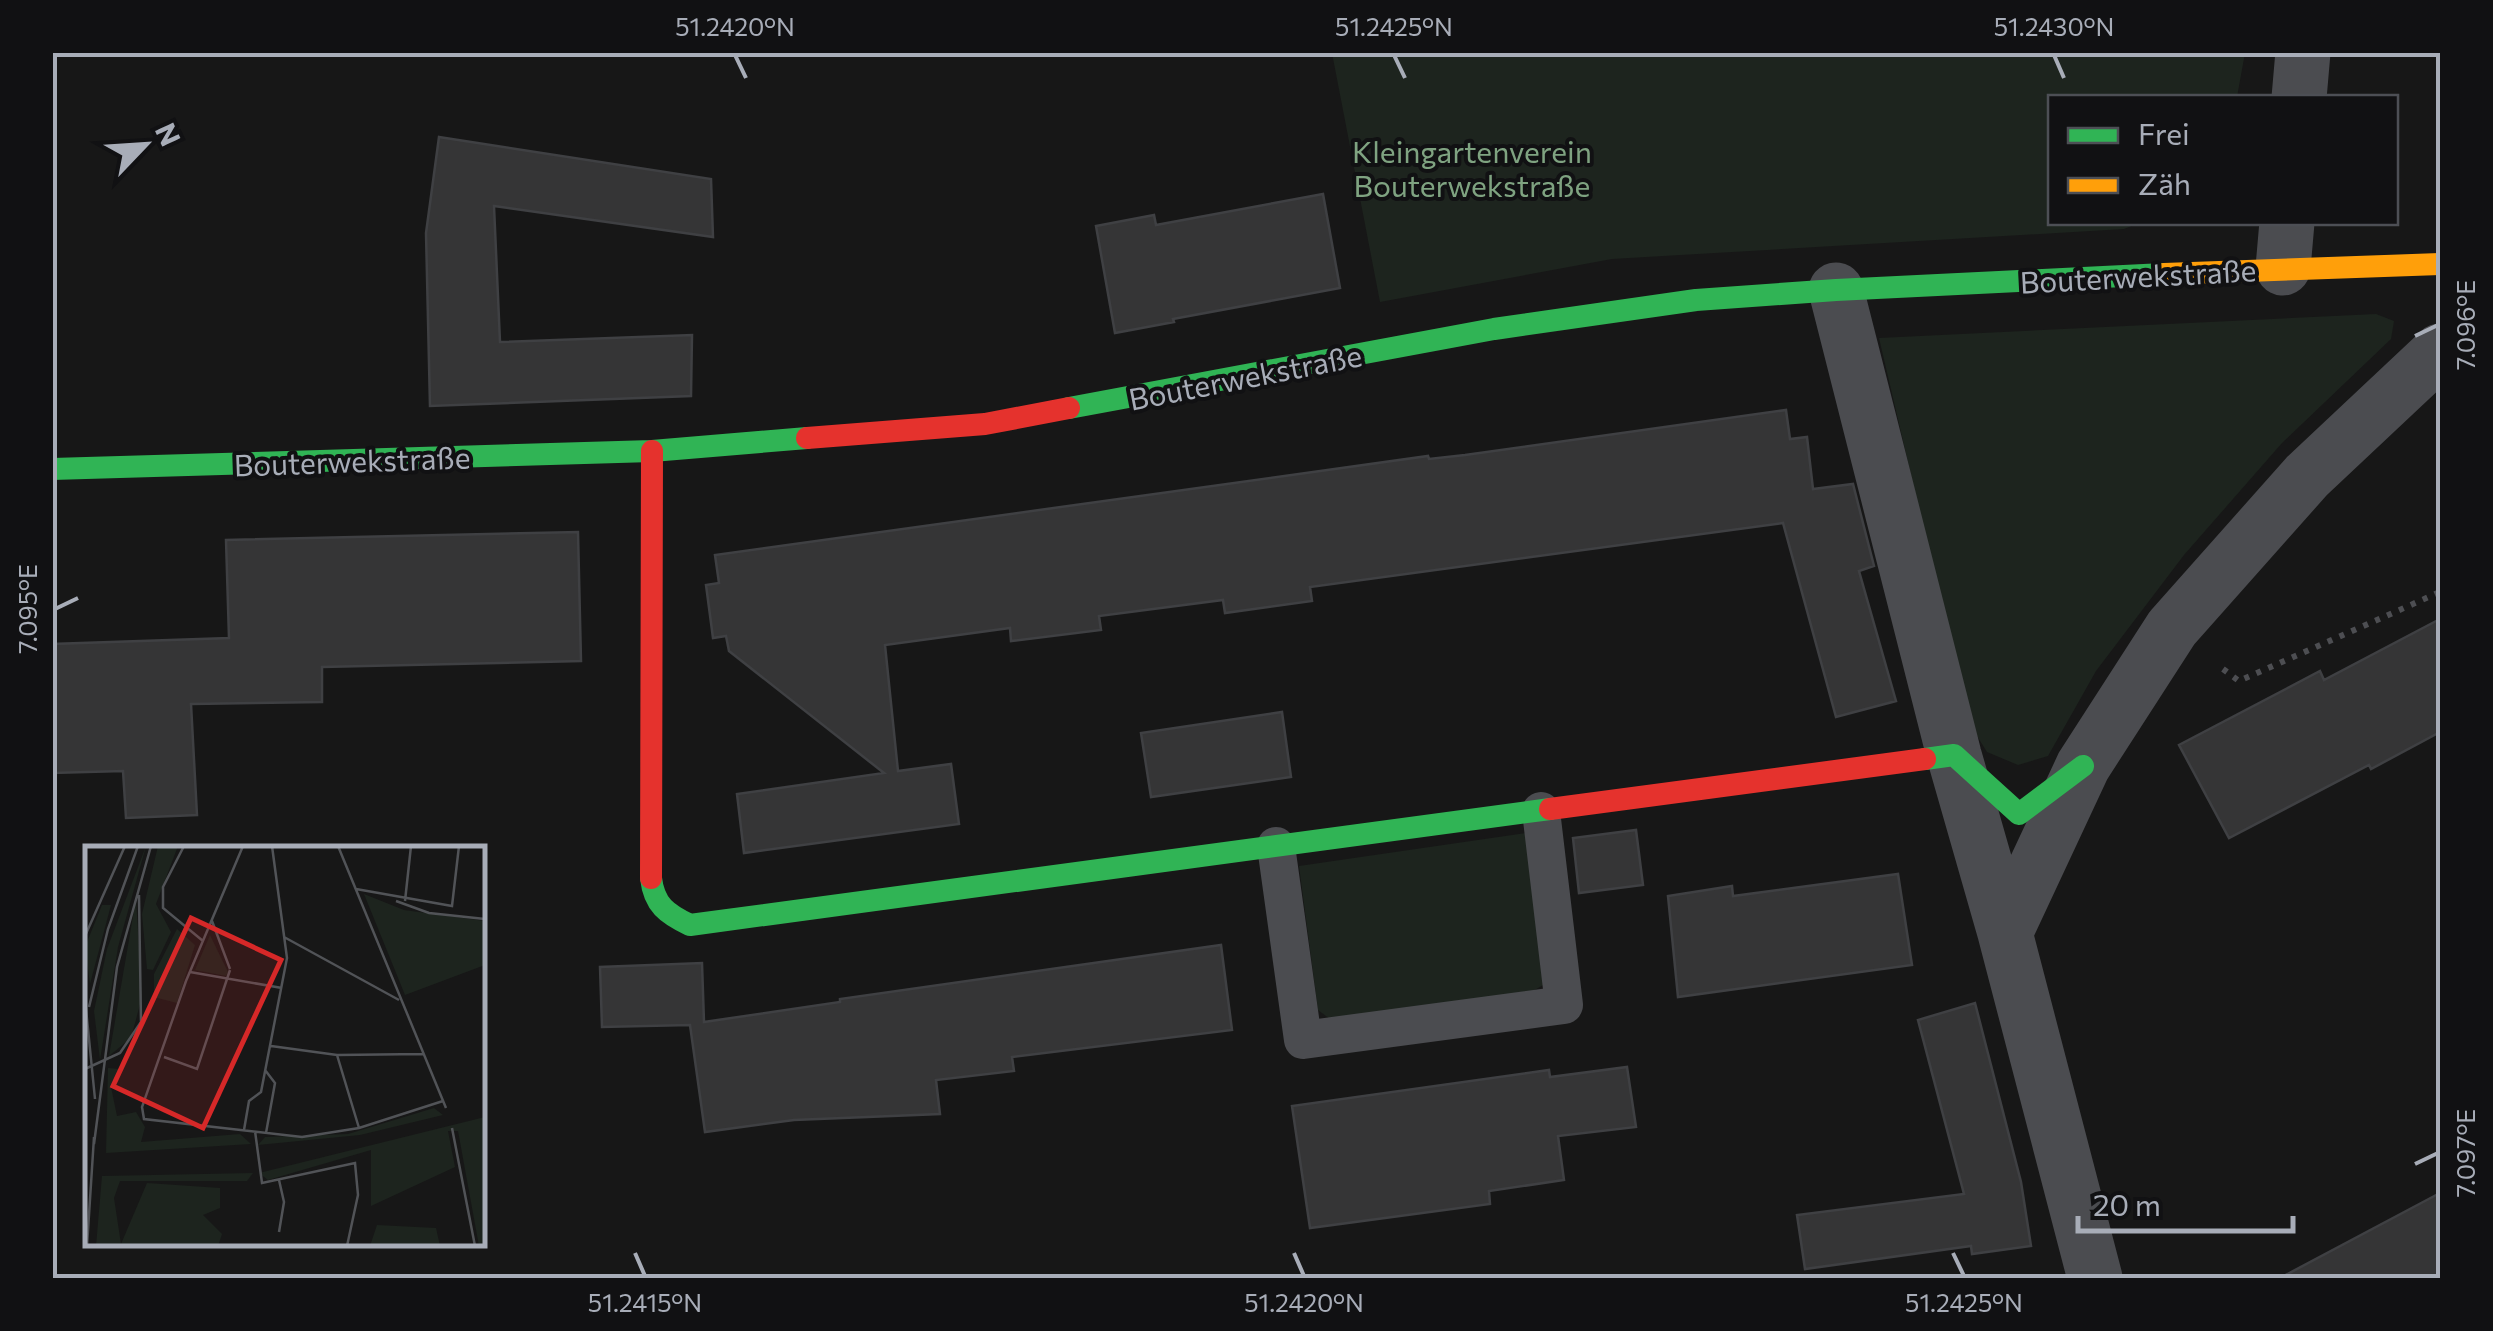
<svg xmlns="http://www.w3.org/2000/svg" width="2493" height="1331" font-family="Commissioner,sans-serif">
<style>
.green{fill:#1d241e}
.building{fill:#353536;stroke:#3f4043;stroke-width:2.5}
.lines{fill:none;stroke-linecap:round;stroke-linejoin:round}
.path{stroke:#4d4e52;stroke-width:6;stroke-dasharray:5 8;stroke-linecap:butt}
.lane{stroke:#4b4c50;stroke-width:38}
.street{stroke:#4b4c50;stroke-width:55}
.fast{stroke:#30b455;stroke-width:22}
.slow{stroke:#ff9f0a;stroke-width:22}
.jam{stroke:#e5322d;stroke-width:22}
.ticks{fill:none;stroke:#a8adb8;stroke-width:4}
.labels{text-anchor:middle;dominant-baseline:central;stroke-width:8;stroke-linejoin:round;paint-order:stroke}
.park-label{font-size:30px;fill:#7fa381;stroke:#111113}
.street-label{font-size:30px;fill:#a8adb8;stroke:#111113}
.inset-road{fill:none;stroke:#515357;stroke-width:2.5}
.view{fill:#d62828;fill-opacity:0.15;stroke:#d62828;stroke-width:5}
.inset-edge{fill:none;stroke:#a8adb8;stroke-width:5}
.neatline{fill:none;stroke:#a8adb8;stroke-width:4}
.ticks-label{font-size:25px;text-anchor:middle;fill:#a8adb8}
</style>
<rect width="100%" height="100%" fill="#171717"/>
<path class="green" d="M1332,53v-1l913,1 -8,44 -187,1v124l89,1 -15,6 -512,30 -232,43z
M2376,314l18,7 -3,18 -109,104 -98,112 -88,116 -48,85 -30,9 -31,-13 -18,-29 -90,-385z
M1526,833l17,152 -10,6 -203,28 -12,-9 -19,-144z"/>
<path class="building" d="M439,137l272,42 2,58 -219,-31 6,136 192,-7 -1,61 -261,10 -4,-173z
M1323,194l17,94 -167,31 1,3 -59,11 -19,-107 58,-11 2,10z
M1786,410l4,29 17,-2 6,52 40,-5 21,82 -15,5 37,130 -60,16 -53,-194 -473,64 2,14 -87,12 -2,-13 -124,16 2,14 -90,11 -1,-13 -125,17 13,126 53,-7 8,60 -215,29 -7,-59 147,-21 -155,-122 -3,-15 -13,2 -7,-53 13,-2 -4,-28 713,-99 1,3 36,-4z
M578,532l3,129 -259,6v35l-131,2 6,111 -71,3 -3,-47 -71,2v-129l177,-6 -3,-98z
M2440,619v113l-69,37 -2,-4 -140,73 -50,-93 141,-74 4,9z
M1282,712l9,65 -140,20 -10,-64z
M1636,830l7,55 -64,8 -6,-55z
M1898,874l14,91 -234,32 -10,-101 64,-10 1,10z
M1221,945l11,85 -220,27 2,14 -78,9 4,34 -146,6 -89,12 -15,-107 -88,2 -2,-60 102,-4 2,59 136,-20v-3z
M1975,1003l46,179 10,64 -59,8 -1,-8 -166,23 -8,-54 167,-21 -46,-174z
M1627,1067l9,60 -78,9 6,44 -75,11 1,13 -180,24 -18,-122 257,-36 1,7z
M2440,1193v85h-160z"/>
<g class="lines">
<path class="path" d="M2223,669l16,12 201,-89"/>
<path class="lane" d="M1276,846l27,194 261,-35 -23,-194"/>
<path class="street" d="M2299,98l4,-46
M2283,268l4,-46
M1836,290l118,465 51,178 90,345
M2005,933l78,-167 89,-138 135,-152 133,-125"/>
<path class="fast" d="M1069,408l425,-79 202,-29 140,-10 328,-16
M52,469l600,-18 155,-13
M1925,759l29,-4 65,59 64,-48
M651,878c3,27 16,36 39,47l860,-116"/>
<path class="slow" d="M2164,274l276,-10"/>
<path class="jam" d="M807,438l178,-14 84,-16
M1550,809l375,-50
M651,878l1,-427"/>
</g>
<path class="ticks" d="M735,55l11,23M1394,55l11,23M2054,55l10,23M2415,336l23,-11M55,609l23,-11M2415,1164l23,-11M635,1253l10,23M1294,1253l10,23M1953,1253l11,23"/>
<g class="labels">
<g class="park-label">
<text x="1472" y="150">Kleingartenverein<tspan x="1472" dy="34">Bouterwekstraße</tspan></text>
</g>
<g class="street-label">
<text transform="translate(2138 275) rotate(-3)">Bouterwekstraße</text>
<text transform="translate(1245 376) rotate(-11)">Bouterwekstraße</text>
<text transform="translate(352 460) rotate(-2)">Bouterwekstraße</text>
</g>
</g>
<g transform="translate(85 846)">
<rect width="400" height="400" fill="#171717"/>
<path d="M61,0l-28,101 -18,113 -6,-49 13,-62zM73,0h20l-22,58 15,28 -18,38 -6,-1 -5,-55zM279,48l40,16 81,11v44l-80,30zM51,53l6,98 -11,41 -22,18zM17,59h9l-21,79 -5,-37zM92,83l18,16 -18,58 -23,-6v-23zM125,89l18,37 -2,4 -31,-6zM23,222l11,1 -8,18 6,29 19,-4 9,15 -4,15 99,-8 11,10 -145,9zM349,262l9,7 -83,20 -102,10 7,-8 83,-3zM400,271v128l-6,1 -21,-115h-10l7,36 -84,39v-56l-103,30 -9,-7zM168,327l-6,8h-127l-6,17 7,46 26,-61 73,5v20l-17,7 19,19 -4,12h-122l6,-70zM292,379l59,3 4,18h-70z" fill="#1d241e"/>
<path class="inset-road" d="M99,0l-21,41v21l40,33M158,0l-57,135 -44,126 2,12 158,18 57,-9 84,-27M253,0l108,262M271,43l96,17 7,-60M311,55l33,12 56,6M320,55l6,-55M127,75l18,48M0,90l40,-90M199,91l115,63M105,126l92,16M0,153l10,100M4,161l19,-78 30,-83M186,200l66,9 86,-1M252,209l22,73M79,211l33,12 33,-99M0,223l35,-16 21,-31 -2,-127M180,224l10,13 -9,50M367,282l23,118M159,284l5,-29 12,-9 26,-134 -15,-112M170,285l7,52 93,-20 3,32 -11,51M9,298l23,-177 34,-121M194,386l5,-30 -5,-22M2,400l7,-109"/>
<path class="view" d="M106,72l90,42 -78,168 -90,-42z"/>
<rect width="400" height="400" class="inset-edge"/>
</g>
<rect width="2493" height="1331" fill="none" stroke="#111113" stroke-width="110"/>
<rect x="2048" y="95" width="350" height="130" fill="#111113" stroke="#4d4f55" stroke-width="2.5"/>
<rect x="2068" y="128" width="50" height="15" fill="#30b455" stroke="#4d4f55" stroke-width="2.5"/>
<text x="2138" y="145" font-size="30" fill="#a8adb8">Frei</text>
<rect x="2068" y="178" width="50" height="15" fill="#ff9f0a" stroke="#4d4f55" stroke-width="2.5"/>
<text x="2138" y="195" font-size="30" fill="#a8adb8">Zäh</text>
<g transform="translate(145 145) rotate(65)" stroke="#111113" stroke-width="8" paint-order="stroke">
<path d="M0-8L18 38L0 25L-18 38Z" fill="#a8adb8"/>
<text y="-15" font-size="28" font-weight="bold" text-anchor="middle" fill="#a8adb8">N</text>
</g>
<path d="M2078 1216v15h215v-15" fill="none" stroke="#a8adb8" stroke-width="5"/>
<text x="2093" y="1216" font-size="30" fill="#a8adb8" stroke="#111113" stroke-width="8" paint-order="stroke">20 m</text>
<rect x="55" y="55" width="2383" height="1221" class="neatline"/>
<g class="ticks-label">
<text x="735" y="36">51.2420°N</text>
<text x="1394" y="36">51.2425°N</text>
<text x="2054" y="36">51.2430°N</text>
<text transform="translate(2466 325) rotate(-90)" y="9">7.096°E</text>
<text transform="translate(28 609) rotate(-90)" y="9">7.095°E</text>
<text transform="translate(2466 1153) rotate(-90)" y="9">7.097°E</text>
<text x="645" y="1312">51.2415°N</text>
<text x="1304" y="1312">51.2420°N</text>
<text x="1964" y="1312">51.2425°N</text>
</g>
</svg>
